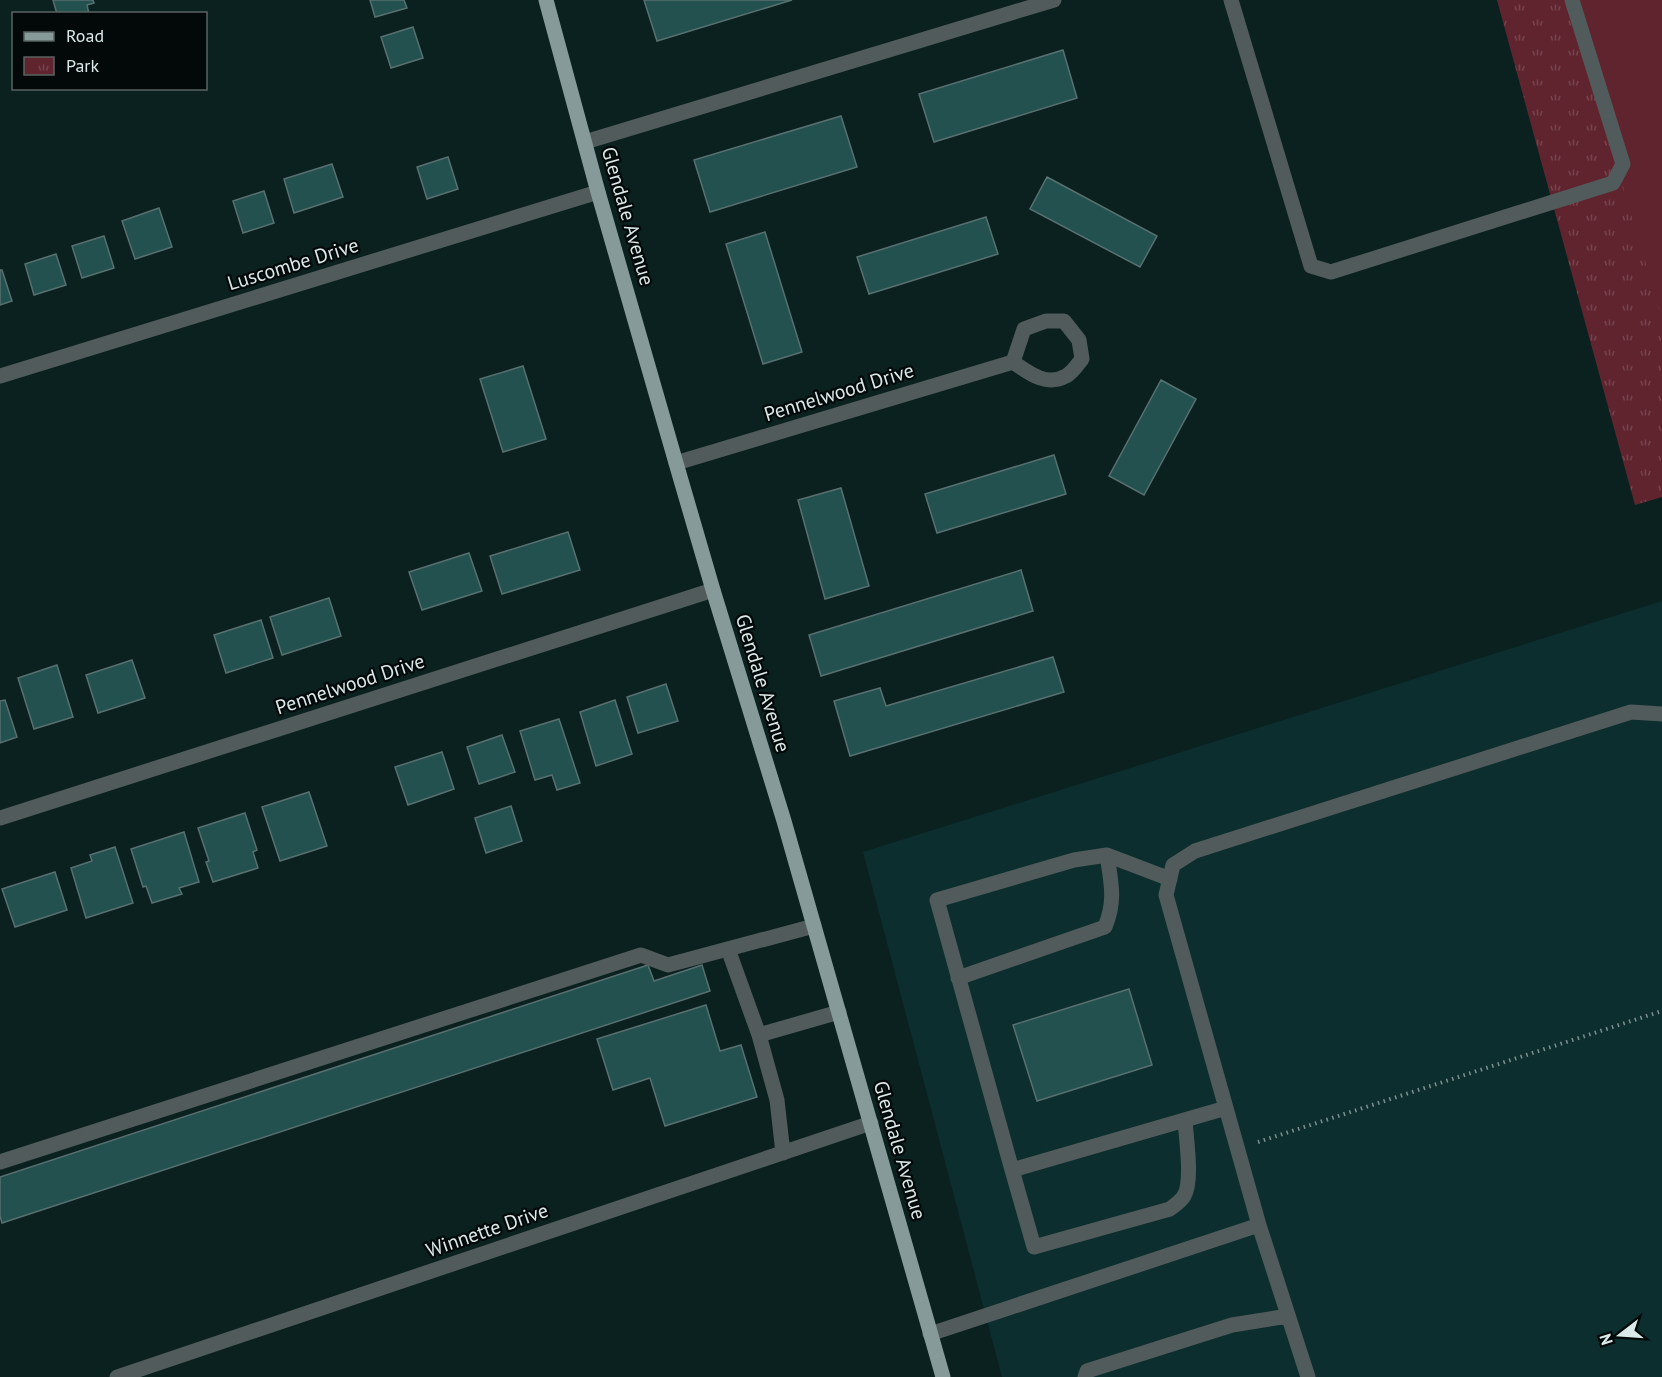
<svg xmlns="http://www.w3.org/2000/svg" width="1662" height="1377" font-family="'PT Sans',sans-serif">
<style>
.built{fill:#0c2e2e}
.park{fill:url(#park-tufts)}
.pitch{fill:#60242f}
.building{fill:#225150;stroke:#58706f;stroke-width:1.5}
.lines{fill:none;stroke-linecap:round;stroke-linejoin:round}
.path{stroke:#7d8f8e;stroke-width:4;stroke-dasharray:1.5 4.5;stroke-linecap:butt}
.minor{stroke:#515b5b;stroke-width:15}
.major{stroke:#859a99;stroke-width:15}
.labels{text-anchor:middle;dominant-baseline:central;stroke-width:4.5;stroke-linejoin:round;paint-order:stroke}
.street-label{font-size:20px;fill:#dbe9e8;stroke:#020908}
</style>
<defs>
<pattern id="park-tufts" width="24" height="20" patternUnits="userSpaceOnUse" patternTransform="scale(1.5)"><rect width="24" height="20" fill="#60242f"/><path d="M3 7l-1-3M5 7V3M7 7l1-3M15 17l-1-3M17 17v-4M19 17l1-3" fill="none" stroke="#76444d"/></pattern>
</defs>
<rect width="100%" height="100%" fill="#0a2120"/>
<path class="built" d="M1662,601v776h-660l-139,-525z"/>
<path class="park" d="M1497,0h165v497l-27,8z"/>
<path class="pitch" d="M1568,0h94v318z"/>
<path class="building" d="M53,0h40l1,3 -7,2 2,9h-32z
M370,0h34l3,8 -32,9z
M644,0h148l-135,41z
M413,27l10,31 -32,10 -10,-31z
M1063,50l14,48 -143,44 -15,-48z
M841,116l16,51 -147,45 -16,-52z
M448,157l10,32 -31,10 -10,-32z
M332,164l11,33 -49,16 -10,-34z
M1047,177l110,59 -17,31 -110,-58z
M264,191l10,32 -31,10 -10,-32z
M159,208l13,39 -37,12 -13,-38z
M986,217l12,37 -129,40 -12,-37z
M765,232l37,120 -39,12 -37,-120z
M104,236l10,32 -32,10 -10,-32z
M56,254l10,31 -32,10 -9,-31z
M0,270h2l10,31 -12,4z
M523,366l23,73 -43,13 -23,-73z
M1161,380l35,19 -52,96 -35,-19z
M1054,455l12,39 -129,39 -12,-39z
M841,488l28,98 -44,13 -27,-99z
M568,532l12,38 -78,24 -12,-38z
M469,553l13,38 -60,19 -13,-38z
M1021,570l12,41 -212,65 -12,-41z
M329,598l12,38 -59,19 -12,-38z
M261,620l12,38 -47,15 -12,-38z
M1053,657l11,35 -214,64 -16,-55 46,-13 6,18z
M132,660l13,38 -47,15 -12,-38z
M57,665l16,52 -39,12 -16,-51z
M666,684l12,37 -40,12 -11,-36z
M5,700l12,37 -17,6v-42z
M615,700l17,54 -36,12 -16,-54z
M559,719l21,64 -23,7 -5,-15 -17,5 -15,-49z
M502,735l13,37 -36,12 -12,-37z
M442,752l12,37 -46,16 -13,-38z
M309,792l18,54 -47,15 -18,-54z
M511,806l11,35 -36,12 -11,-35z
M245,813l12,37 -4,2 5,16 -45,14 -7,-20 3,-1 -11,-33z
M184,832l15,50 -20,6 3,6 -30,9 -6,-17 -3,1 -12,-38z
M115,847l18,56 -47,15 -15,-50 21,-7 -2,-6z
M55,872l12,38 -52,17 -13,-38z
M648,965l6,16 48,-16 8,26 -708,232 -2,-7v-39z
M1129,989l23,76 -115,36 -24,-76z
M706,1005l14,46 21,-6 16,52 -92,29 -15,-48 -37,12 -16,-51z"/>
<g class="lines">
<path class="path" d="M1258,1142l404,-131"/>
<path class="minor" d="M1231,0l80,266 20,6 282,-89 10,-19 -51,-164
M585,142l469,-142
M0,376l598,-184
M676,463l337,-101c16,11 33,25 53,14 6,-3 12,-12 16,-17l-3,-19 -15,-19h-18l-22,8 -11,33
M0,818l713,-228
M1170,879l-63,-24 -33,5 -137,40 75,270 214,-62
M728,949l31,86 80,-23
M958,978l147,-51c11,-27 6,-44 2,-72
M759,1035l18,65 6,53
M0,1162l641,-207 27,10 146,-39
M1012,1170l22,77 136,-38c5,-4 10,-7 14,-13 9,-15 2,-58 1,-76
M930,1334l329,-109
M117,1377l754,-254
M1085,1377l2,-6 145,-46 56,-9
M1308,1377l-49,-152 -93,-330 7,-30 22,-14 436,-139 31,2"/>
<path class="major" d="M546,0l52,192 78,271 37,127 71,231 159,556"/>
</g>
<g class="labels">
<g class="street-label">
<text transform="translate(628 216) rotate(74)">Glendale Avenue</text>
<text transform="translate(293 264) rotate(-17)">Luscombe Drive</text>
<text transform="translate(839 392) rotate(-17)">Pennelwood Drive</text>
<text transform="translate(763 683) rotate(73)">Glendale Avenue</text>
<text transform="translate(350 684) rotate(-18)">Pennelwood Drive</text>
<text transform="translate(900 1150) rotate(74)">Glendale Avenue</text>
<text transform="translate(487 1230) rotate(-19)">Winnette Drive</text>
</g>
</g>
<rect x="12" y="12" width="195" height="78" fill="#020908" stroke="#596362" stroke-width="1.5"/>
<rect x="24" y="32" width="30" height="9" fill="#859a99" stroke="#596362" stroke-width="1.5"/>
<text x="66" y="42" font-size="18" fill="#dbe9e8">Road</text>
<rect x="24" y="57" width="30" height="18" fill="url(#park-tufts)" stroke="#596362" stroke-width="1.5"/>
<text x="66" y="72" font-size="18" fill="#dbe9e8">Park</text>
<g transform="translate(1620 1335) rotate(253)" stroke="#020908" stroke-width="4.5" paint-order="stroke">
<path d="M0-4.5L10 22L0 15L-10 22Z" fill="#dbe9e8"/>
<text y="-9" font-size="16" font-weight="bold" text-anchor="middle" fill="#dbe9e8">N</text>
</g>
</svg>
